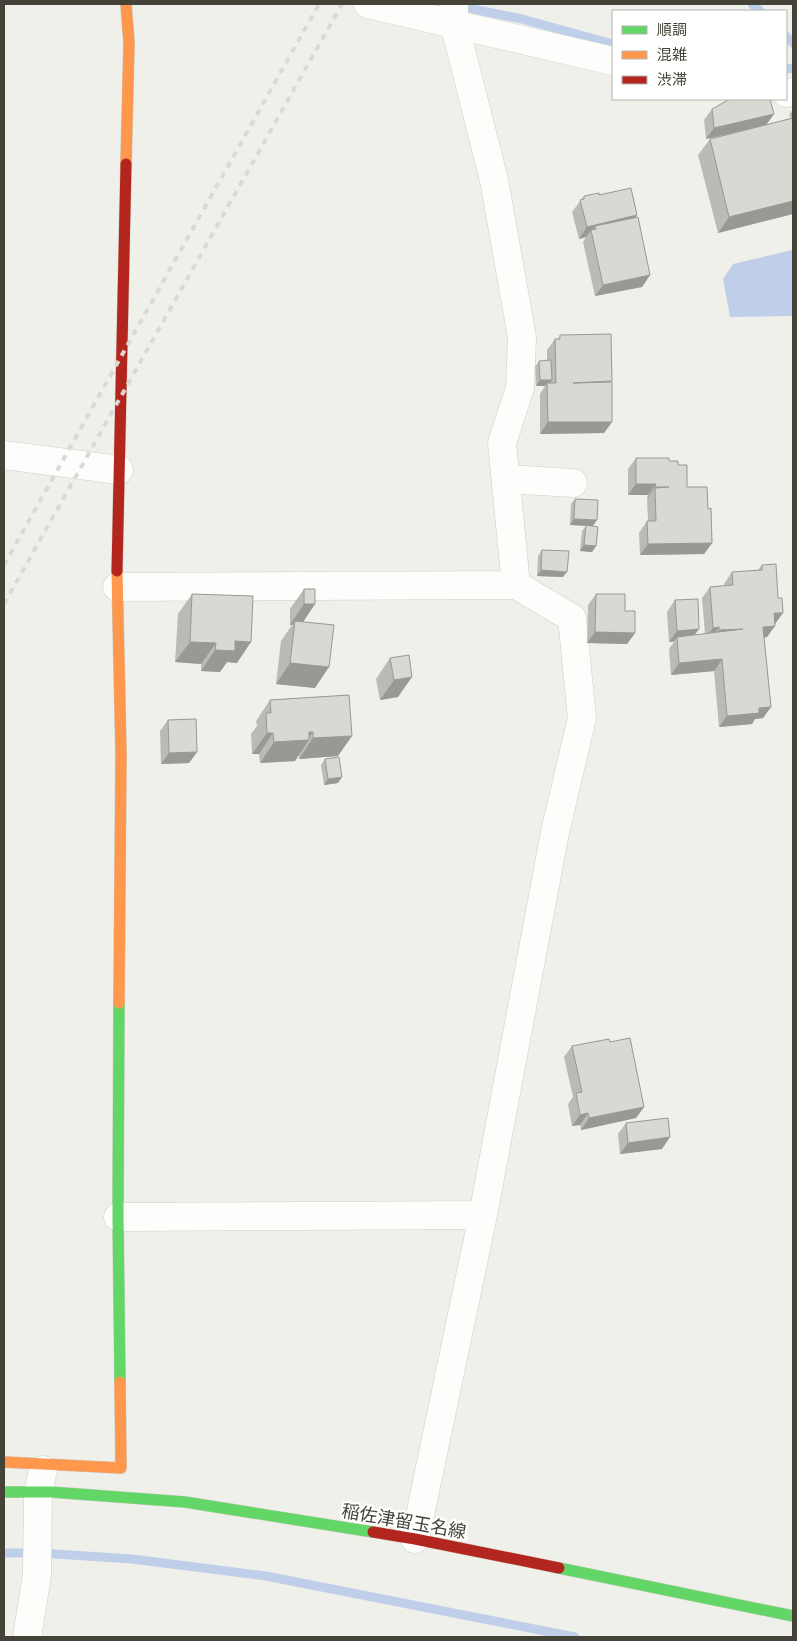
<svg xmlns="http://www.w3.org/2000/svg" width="797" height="1641" font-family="'IBM Plex Sans','Noto Sans JP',sans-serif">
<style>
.water{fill:#bfcee9}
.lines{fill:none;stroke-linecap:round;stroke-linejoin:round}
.stream{stroke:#bfcee9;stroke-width:9}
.street-casing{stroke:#cecec8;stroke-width:29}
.fast-casing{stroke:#cdcdc1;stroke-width:12}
.slow-casing{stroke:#cdcdc1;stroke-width:12}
.jam-casing{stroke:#cdcdc1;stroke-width:12}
.street{stroke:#fdfdfc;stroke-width:28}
.fast{stroke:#63d668;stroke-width:11}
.slow{stroke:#ff974d;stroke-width:11}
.jam{stroke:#b3261e;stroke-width:11}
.rail{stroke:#d9d9d8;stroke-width:4;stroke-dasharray:6 6;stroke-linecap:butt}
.wall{fill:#bbbbb5}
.shaded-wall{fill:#989894}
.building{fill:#d9d9d3;stroke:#989894}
.labels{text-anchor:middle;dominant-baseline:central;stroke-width:4.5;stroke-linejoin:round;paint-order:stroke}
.street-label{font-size:18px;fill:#454337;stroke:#fff}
</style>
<rect width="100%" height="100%" fill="#f0f0ea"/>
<path class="water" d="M792,250l1,66 -63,1 -7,-38 10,-15z"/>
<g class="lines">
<path class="stream" d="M752,4l8,7
M458,6l64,13 91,25
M786,36l7,7
M786,69l7,-1
M4,1553h36l92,6 134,17 309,61"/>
<defs>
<path id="street" d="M368,4l245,57
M454,4v19l40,157 28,157 -2,51 -18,55 14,142
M786,93l7,-1
M4,455l115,15
M506,479l67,4
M117,587l399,-2 56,33 10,100 -27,114 -72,383 -68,324
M118,1217l365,-2
M27,1637l10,-62 1,-82 5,-23"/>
<path id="fast" d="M119,1003l-1,214 2,165
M4,1492h47l134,10 188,30
M559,1568l234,48"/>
<path id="slow" d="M126,4l3,39 -3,121
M117,571l4,182 -2,250
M4,1462l117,6 -1,-86"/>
<path id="jam" d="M117,571l9,-407
M373,1532l42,7 144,29"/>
</defs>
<use href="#street" class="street-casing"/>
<use href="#fast" class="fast-casing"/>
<use href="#slow" class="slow-casing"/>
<use href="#jam" class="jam-casing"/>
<use href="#street" class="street"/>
<use href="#fast" class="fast"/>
<use href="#slow" class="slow"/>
<use href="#jam" class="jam"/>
<path class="rail" d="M4,565l315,-561
M4,604l338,-600"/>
</g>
<path class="wall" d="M712,109l62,5 -8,11 25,-7 -2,-3 4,-6v105l-75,19 -20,-78 12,-16 18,-5 -22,5 -2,-19z
M599,195l37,23 14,57 -8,12 -47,9 -12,-54 3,-5 -7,2 -7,-27 12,-16z
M560,335l52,46 -1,1 1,40 -8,11 -64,1v-40l5,-8h-9l-1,-19 4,-6 8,-1v-10l8,-11h3z
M636,458l33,3 9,4 9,22 21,22 4,34 -8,11 -64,1 -1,-22 8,-12h1l-1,-22 1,-1h-1l1,-3h-20v-26z
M575,499l18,27 3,20 -4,6 -12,-1 2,-20 4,-5 -16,-1 1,-21z
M542,550l21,27 -26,-1 1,-20z
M762,565l13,59 -8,13 -3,1 7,69 -8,11 -8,1 -3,5 -33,3 -5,-56 -43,4 -2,-26 5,-7h-5l-2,-30 8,-12 20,35 10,-1 -3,-36 8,-11 14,-1v-2l8,-12 26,-2z
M304,589l11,15 -12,17 12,67 -39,-4 5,-43 11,-16h-2v-16z
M192,594l45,69 -10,-1 -7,10 -19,-1v-7l-26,-2 3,-48z
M596,594l29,17 10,22 -8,11 -40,-1 1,-38z
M390,658l8,39 -18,3 -4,-21z
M349,695l-11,61 -39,3v-4l-4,6 -35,2 -1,-9h-7l-1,-20 6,-8 -1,-5 14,-21z
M168,720l29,32 -8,11 -28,1 -1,-33z
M325,759l13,24 -14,2 -3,-20z
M610,1042l34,65 -8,11 -55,12 -1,-5 -8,1 -4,-22 5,-7 -9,-40 8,-11z
M626,1123l36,26 -42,5 -2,-20z"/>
<path class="shaded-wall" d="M774,114l-8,11 -60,14 8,-11z
M793,201v13l-75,19 11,-16z
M637,215l-8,12 -33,2 -1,-3 -4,6v-2l-5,7 -7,2 8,-12z
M650,275l-8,12 -47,9 8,-11z
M540,380h12l-4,6 -1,-3 -2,3h-9z
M548,422h64l-8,11 -64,1z
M636,484h20l-8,11h-20z
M655,487h14l-14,1 -7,10h-1z
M574,519l23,1 -4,6 -23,-1z
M712,543l-8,11 -64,1 8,-11z
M584,545l12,1 -4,6 -12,-1z
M541,570l26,2 -4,5 -26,-1z
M304,604h11l-14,21 -6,-4 -3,4h-2z
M774,613h9l-8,11z
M775,626l-8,11 -12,1 8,-11z
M719,627l-8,12h-6l8,-11z
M699,629l-8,11 -14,-3 -3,4 -5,1 8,-11z
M743,629l-32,12 8,-11z
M595,632l40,1 -8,11 -40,-1z
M235,641l16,1 -14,21 -10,-1 -7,10 -19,-1 14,-21z
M190,642l26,1 -15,21 -26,-2z
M722,659l-8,12 -43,4 8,-12z
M290,663l39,4 -14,21 -39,-4z
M412,677l-14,20 -18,3 14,-20z
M771,707l-8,11 -8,1 -3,5 -33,3 8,-11 32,-8z
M309,732h4l-6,8h2l-14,21 -35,2 14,-21z
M267,733h6l-14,21h-7z
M352,736l-14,20 -39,3 14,-21z
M197,752l-8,11 -28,1 8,-11z
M342,777l-4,6 -14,2 4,-6z
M644,1107l-8,11 -55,12 8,-12z
M588,1113l-8,12 -8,1 8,-11z
M670,1137l-8,12 -42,5 8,-11z"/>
<path class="building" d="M730,99h40l4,15 -60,14 -2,-19z
M793,118v83l-64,16 -19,-78z
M631,188l6,27 -50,12 -7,-27 4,-1v-3l15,-3v2z
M638,217l12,58 -47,10 -12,-55 5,-1 -1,-3z
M611,334l1,47 -39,2 39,-1v40h-64l-1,-39h9l-1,-44h5v-4z
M551,360l1,20h-12l-1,-19z
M636,458h33v3h9v4h9v22h20l1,22 3,-1 1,35 -64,1 -1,-23h9l-1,-33 14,-1h-14l1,-3h-20z
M575,499l23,1 -1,20 -23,-1z
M586,525l12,2 -2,19 -12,-1z
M542,550l27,1 -2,21 -26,-2z
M776,564l2,34h4l1,15h-9l1,13 -12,1 8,80 -12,1v5l-32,3 -5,-57 -43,4 -2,-26 66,-8 -24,1v-3l-6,1 -3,-41 23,-2 -1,-13 30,-2v-5z
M304,589h11v15h-11z
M192,594l61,2 -2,46 -16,-1v10l-20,-1 1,-7 -26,-1z
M596,594h29v17h10v22l-40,-1z
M698,599l1,30 -22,2 -2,-31z
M295,621l39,4 -5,42 -39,-4z
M409,655l3,22 -18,3 -4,-22z
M349,695l3,41 -39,2v-6h-4v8l-35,2 -1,-9h-6l-1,-20h5l-1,-13z
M196,719l1,33 -28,1 -1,-33z
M339,757l3,20 -14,2 -3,-20z
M630,1038l14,69 -55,11 -1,-5 -8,2 -4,-22 6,-1 -10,-46 37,-7 1,3z
M668,1118l2,19 -42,6 -2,-20z"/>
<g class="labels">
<g class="street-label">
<text transform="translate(404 1521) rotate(10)">稲佐津留玉名線</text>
</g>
</g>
<rect width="797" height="1641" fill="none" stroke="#454337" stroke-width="10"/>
<rect x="612" y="10" width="175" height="90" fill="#ffffff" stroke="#b5b4af"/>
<rect x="622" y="26" width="25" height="8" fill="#63d668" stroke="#b5b4af"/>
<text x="657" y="35" font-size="15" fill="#454337">順調</text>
<rect x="622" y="51" width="25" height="8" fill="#ff974d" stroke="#b5b4af"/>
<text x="657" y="60" font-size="15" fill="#454337">混雑</text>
<rect x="622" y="76" width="25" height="8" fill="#b3261e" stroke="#b5b4af"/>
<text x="657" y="85" font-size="15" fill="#454337">渋滞</text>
</svg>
